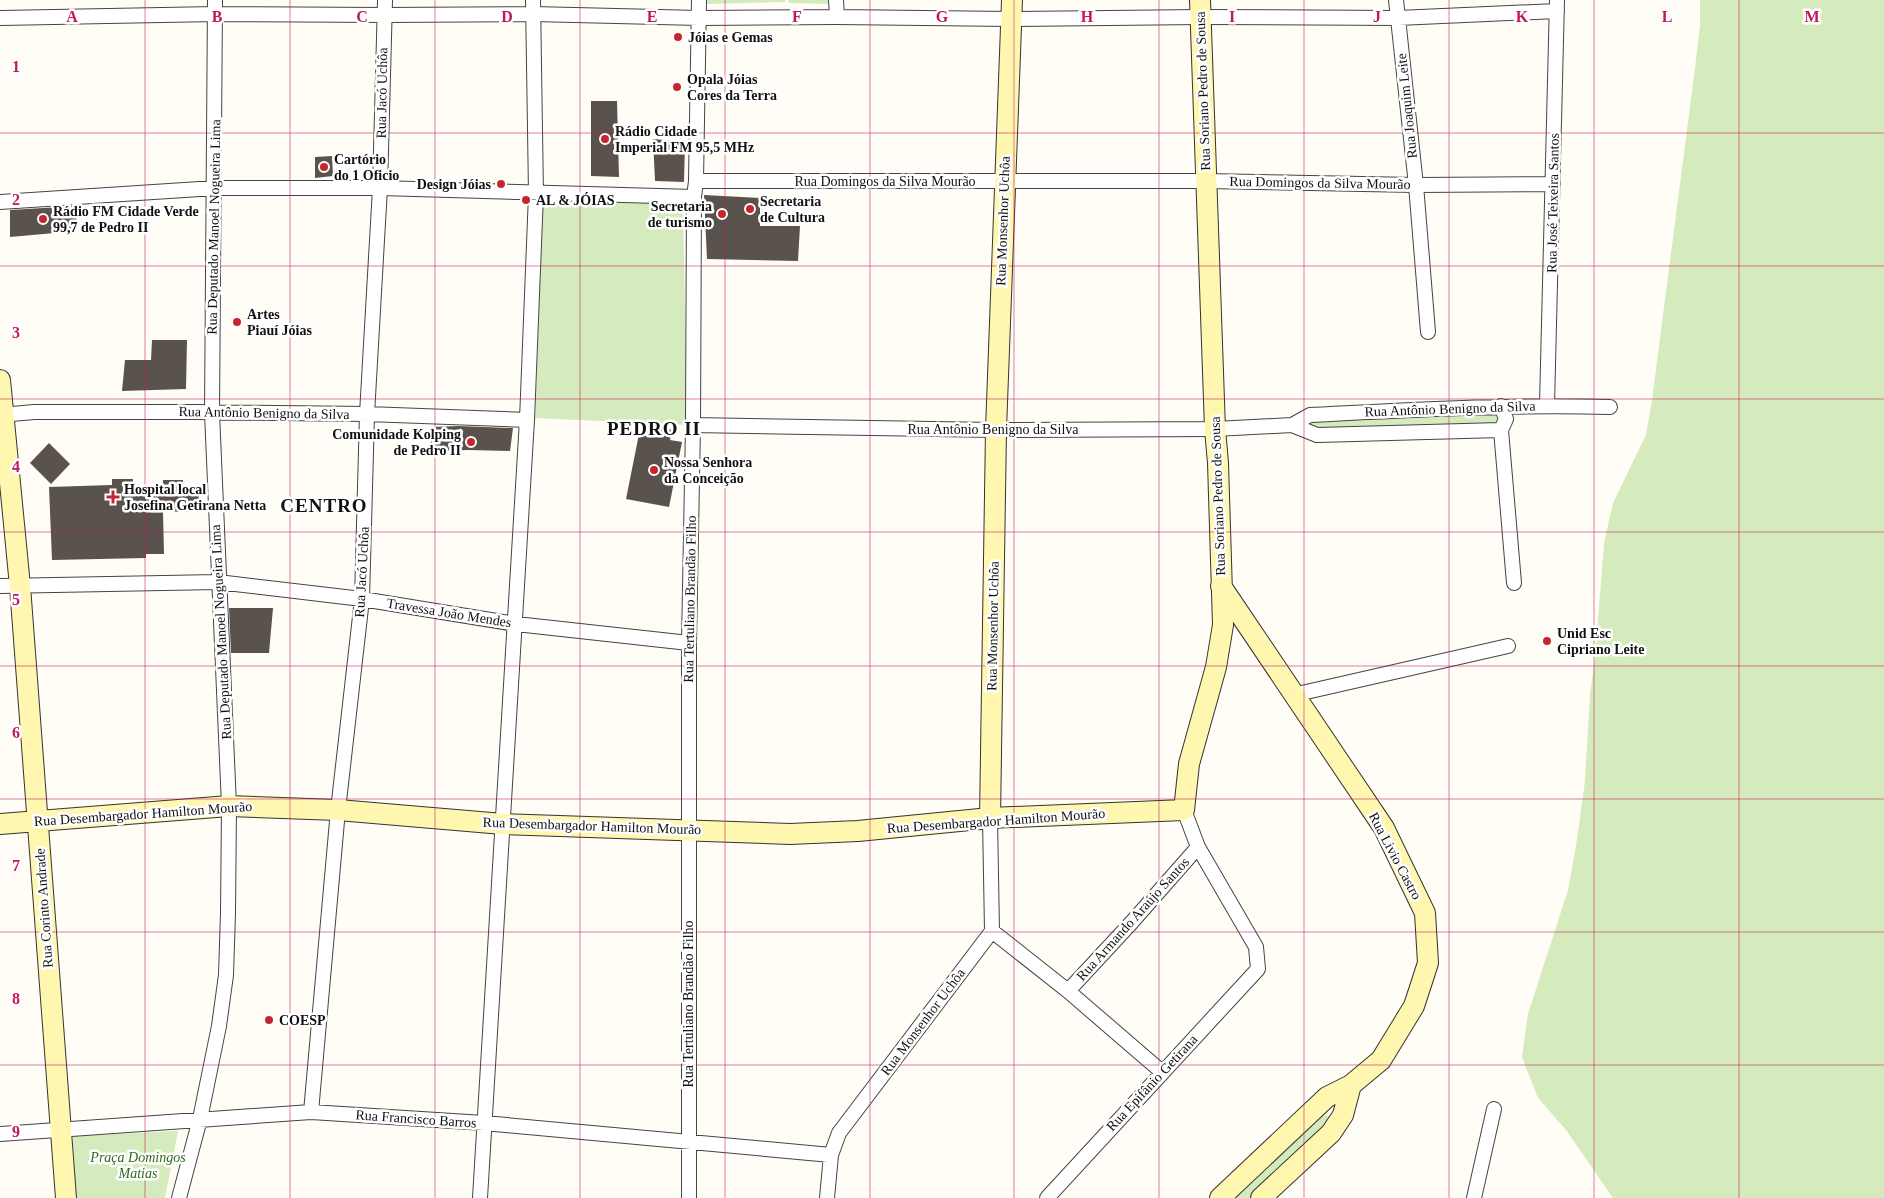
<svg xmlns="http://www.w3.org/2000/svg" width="1884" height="1198" font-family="'Times New Roman',serif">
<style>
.green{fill:#d5ebbd}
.building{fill:#5a524d}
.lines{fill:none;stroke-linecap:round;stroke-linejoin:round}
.street-casing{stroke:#444;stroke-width:16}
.secondary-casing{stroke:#333;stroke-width:22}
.street{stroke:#fff;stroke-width:14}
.secondary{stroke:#fff6b0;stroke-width:20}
.grid{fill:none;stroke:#c2185b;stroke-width:1;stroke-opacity:0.55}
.poi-dot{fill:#c4262e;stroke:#fff;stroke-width:2}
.labels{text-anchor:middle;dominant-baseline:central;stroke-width:5;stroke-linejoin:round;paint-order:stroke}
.poi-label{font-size:14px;font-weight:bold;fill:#111;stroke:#fff;text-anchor:start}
.street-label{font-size:14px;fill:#111;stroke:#fff}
.park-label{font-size:14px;font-style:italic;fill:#2f6b1f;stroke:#fff}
.district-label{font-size:19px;font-weight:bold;letter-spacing:1px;fill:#111;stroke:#fff}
.grid-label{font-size:16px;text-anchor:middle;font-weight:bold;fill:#c2185b;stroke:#fff;stroke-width:5;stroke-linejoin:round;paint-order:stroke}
</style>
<rect width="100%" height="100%" fill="#fffdf5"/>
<path class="green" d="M707,0h78v2l-78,2z
M788,0h43v4l-42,-1z
M1700,0h184v1198h-271l-47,-68 -28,-32 -16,-41 6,-43 40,-124 8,-44 9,-65 5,-87 5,-37 9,-114 9,-40 33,-68 6,-35 43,-332 5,-43z
M543,200l140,3 4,222 -152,-7z
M1498,411l1,17 -186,3 -3,-13z
M1323,1115l7,1 1,6 -77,76h-22z
M178,1131l-13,67h-90l-2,-62z"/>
<path class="building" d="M591,101h26l2,76 -28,-1z
M653,139l32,3 -1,40 -29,-1z
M332,156l1,20 -18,2v-21z
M704,195l56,3v28h40l-2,35 -91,-2z
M76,206l1,25 -67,6v-27z
M152,340h35l-1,49 -64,2 3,-31h26z
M458,426l55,2 -3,23 -42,-1 -38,1 2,-24z
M656,427l16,3 -2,10 12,2 -13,65 -43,-8 13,-65 15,3z
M49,443l21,21 -19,20 -21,-21z
M112,479h21v7h30v-6h20v6h16v25l-36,1 1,42h-18v4l-94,2 -3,-73 63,-2z
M229,608h44l-4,45h-38z"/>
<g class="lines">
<defs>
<path id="street" d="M836,0l1,17
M1396,0l20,185 12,147
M0,18l216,-4 168,1 149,-1 166,4 138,-1 174,2 190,-2 197,1 159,-7
M696,181h510l210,4 137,-1
M0,202l215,-14h165l314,9
M1547,405l10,-405
M1501,406l5,13 -5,11 13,153
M0,415l34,-3h160l173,2 160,6
M693,425l303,5 219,-1 77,-4 25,10 184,-5
M1292,425l18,-10c100,-5 200,-11 300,-8
M0,586l218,-4 144,17 154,25 173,19
M1293,695l215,-49
M992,931l76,60 94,81
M1068,991l64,-69 66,-75
M311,1112l27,-302 24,-211 5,-185 13,-226 5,-188
M0,1134l311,-22 173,11 347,32
M179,1198l21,-79 19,-93 7,-51 2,-62 1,-107 -17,-393 3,-413
M480,1198l47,-778 9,-226 -3,-194
M689,1198v-555l4,-218 1,-228 2,-16 3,-181
M827,1198l4,-43 8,-22 153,-202 -2,-113
M1047,1198l211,-229 -2,-22 -58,-100 -14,-37
M1474,1198l20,-89"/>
<path id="secondary" d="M0,380l20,206 46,612
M990,818l6,-388 16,-430
M0,824l229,-18 109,4 165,14 287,10 68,-3 132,-13 194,-8 5,-46 27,-97 7,-42 -5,-162 -3,-34 -15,-429
M1220,1198l107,-101 24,-12 30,-25 33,-54 14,-43 -3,-50 -41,-85 -163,-242
M1261,1198l70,-65 12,-18 8,-30"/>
</defs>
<use href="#street" class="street-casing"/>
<use href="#secondary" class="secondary-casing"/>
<use href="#street" class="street"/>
<use href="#secondary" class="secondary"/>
</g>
<path class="grid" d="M145,0v1198M290,0v1198M435,0v1198M580,0v1198M725,0v1198M870,0v1198M1014,0v1198M1159,0v1198M1304,0v1198M1449,0v1198M1594,0v1198M1739,0v1198M0,133h1884M0,266h1884M0,399h1884M0,532h1884M0,666h1884M0,799h1884M0,932h1884M0,1065h1884"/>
<g class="poi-dot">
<circle cx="678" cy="37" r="5"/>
<circle cx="677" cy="87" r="5"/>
<circle cx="605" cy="139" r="5"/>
<circle cx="324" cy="167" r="5"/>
<circle cx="501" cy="184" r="5"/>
<circle cx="526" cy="200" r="5"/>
<circle cx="750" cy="209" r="5"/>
<circle cx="722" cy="214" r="5"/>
<circle cx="43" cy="219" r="5"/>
<circle cx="237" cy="322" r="5"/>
<circle cx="471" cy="442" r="5"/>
<circle cx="654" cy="470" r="5"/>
<path d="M110.5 489.5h5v5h5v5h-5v5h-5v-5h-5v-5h5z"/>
<circle cx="1547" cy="641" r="5"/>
<circle cx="269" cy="1020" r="5"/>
</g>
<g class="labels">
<g class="poi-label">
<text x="688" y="37">Jóias e Gemas</text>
<text x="687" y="79">Opala Jóias<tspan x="687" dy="16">Cores da Terra</tspan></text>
<text x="615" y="131">Rádio Cidade<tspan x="615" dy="16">Imperial FM 95,5 MHz</tspan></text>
<text x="334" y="159">Cartório<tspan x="334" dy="16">do 1 Oficio</tspan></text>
<text x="491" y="184" text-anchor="end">Design Jóias</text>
<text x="536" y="200">AL &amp; JÓIAS</text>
<text x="760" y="201">Secretaria<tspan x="760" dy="16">de Cultura</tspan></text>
<text x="712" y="206" text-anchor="end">Secretaria<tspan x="712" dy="16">de turismo</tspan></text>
<text x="53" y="211">Rádio FM Cidade Verde<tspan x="53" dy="16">99,7 de Pedro II</tspan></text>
<text x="247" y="314">Artes<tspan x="247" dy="16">Piauí Jóias</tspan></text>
<text x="461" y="434" text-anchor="end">Comunidade Kolping<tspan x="461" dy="16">de Pedro II</tspan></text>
<text x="664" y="462">Nossa Senhora<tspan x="664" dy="16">da Conceição</tspan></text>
<text x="124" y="489">Hospital local<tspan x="124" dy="16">Josefina Getirana Netta</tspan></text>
<text x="1557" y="633">Unid Esc<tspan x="1557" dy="16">Cipriano Leite</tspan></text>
<text x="279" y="1020">COESP</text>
</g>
<g class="street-label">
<text transform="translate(1203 91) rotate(-92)">Rua Soriano Pedro de Sousa</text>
<text transform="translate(382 93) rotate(-89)">Rua Jacó Uchôa</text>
<text transform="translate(1407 106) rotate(-96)">Rua Joaquim Leite</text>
<text x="885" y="181">Rua Domingos da Silva Mourão</text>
<text transform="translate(1320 183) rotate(1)">Rua Domingos da Silva Mourão</text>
<text transform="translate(1553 203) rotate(-89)">Rua José Teixeira Santos</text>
<text transform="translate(1003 221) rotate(-88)">Rua Monsenhor Uchôa</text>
<text transform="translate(214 227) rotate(-89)">Rua Deputado Manoel Nogueira Lima</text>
<text transform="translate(1450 409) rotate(-2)">Rua Antônio Benigno da Silva</text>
<text transform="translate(264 413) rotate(1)">Rua Antônio Benigno da Silva</text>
<text x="993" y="429">Rua Antônio Benigno da Silva</text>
<text transform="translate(1218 496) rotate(-92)">Rua Soriano Pedro de Sousa</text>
<text transform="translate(362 572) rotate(-87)">Rua Jacó Uchôa</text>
<text transform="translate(690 599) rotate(-89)">Rua Tertuliano Brandão Filho</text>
<text transform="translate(449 613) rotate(9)">Travessa João Mendes</text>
<text transform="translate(993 626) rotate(-89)">Rua Monsenhor Uchôa</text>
<text transform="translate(221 632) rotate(-93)">Rua Deputado Manoel Nogueira Lima</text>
<text transform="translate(143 814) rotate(-4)">Rua Desembargador Hamilton Mourão</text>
<text transform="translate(996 821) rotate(-4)">Rua Desembargador Hamilton Mourão</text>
<text transform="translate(592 826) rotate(2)">Rua Desembargador Hamilton Mourão</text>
<text transform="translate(1395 856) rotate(62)">Rua Livio Castro</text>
<text transform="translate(44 908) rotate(-94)">Rua Corinto Andrade</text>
<text transform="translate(1133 919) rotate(-48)">Rua Armando Araújo Santos</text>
<text transform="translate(688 1004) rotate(-90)">Rua Tertuliano Brandão Filho</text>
<text transform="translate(923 1022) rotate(-53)">Rua Monsenhor Uchôa</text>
<text transform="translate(1152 1083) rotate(-47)">Rua Epifânio Getirana</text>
<text transform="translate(416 1119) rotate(4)">Rua Francisco Barros</text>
</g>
<g class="park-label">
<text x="138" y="1157">Praça Domingos<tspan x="138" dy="16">Matias</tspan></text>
</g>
<g class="district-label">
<text x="654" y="428">PEDRO II</text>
<text x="324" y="505">CENTRO</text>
</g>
</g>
<g class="grid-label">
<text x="72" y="22">A</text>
<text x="217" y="22">B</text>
<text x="362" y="22">C</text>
<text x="507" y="22">D</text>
<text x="652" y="22">E</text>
<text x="797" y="22">F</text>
<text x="942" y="22">G</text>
<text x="1087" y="22">H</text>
<text x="1232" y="22">I</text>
<text x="1377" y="22">J</text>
<text x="1522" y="22">K</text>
<text x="1667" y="22">L</text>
<text x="1812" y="22">M</text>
<text x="16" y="72">1</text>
<text x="16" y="205">2</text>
<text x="16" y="338">3</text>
<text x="16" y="472">4</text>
<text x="16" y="605">5</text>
<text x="16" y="738">6</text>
<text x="16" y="871">7</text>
<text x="16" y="1004">8</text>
<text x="16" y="1137">9</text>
</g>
</svg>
